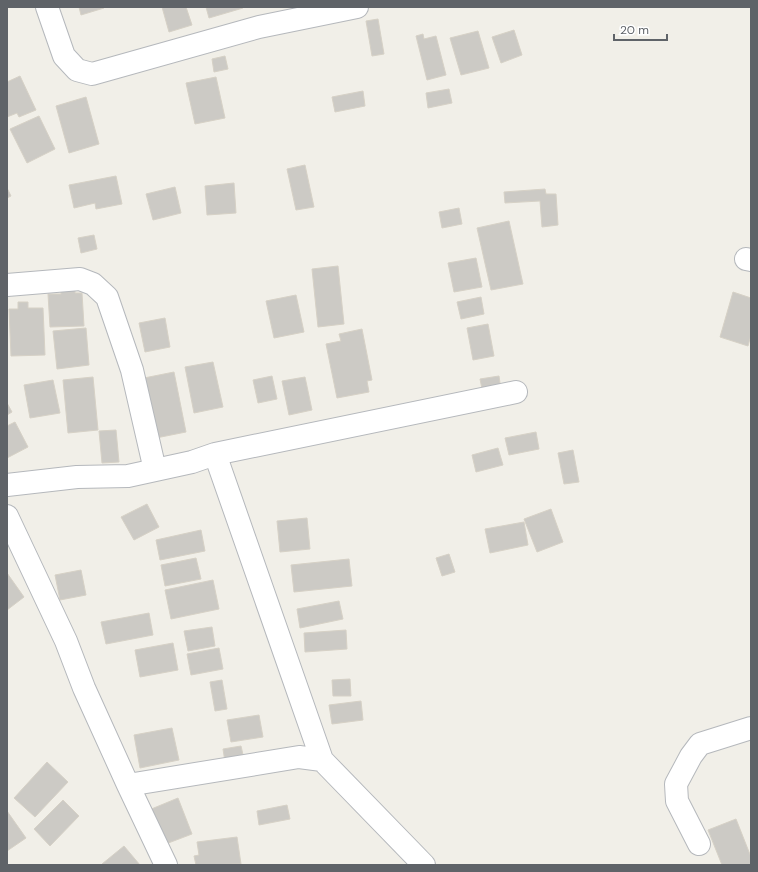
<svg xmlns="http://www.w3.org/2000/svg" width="758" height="872" font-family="'DM Sans',sans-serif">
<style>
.building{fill:#cccac5;stroke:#d6d1c6}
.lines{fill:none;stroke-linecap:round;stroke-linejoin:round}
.minor-casing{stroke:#b5b8bc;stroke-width:24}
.minor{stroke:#fff;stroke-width:22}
</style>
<rect width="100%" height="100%" fill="#f1efe8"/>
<path class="building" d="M79,7h24l1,1 -23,7z
M162,7h24l6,18 -23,7z
M206,7h36l1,1 -34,10z
M378,19l6,35 -12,2 -6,-35z
M514,30l8,25 -21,8 -9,-26z
M478,31l11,37 -28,7 -11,-37z
M423,34l1,5 12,-3 10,39 -19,5 -11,-44z
M225,56l3,13 -14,3 -2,-13z
M20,76l16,34 -17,7 -2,-4 -10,4v-35z
M216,77l9,41 -30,6 -9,-41z
M449,89l3,14 -24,5 -2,-15z
M363,91l2,15 -30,6 -3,-15z
M86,97l13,47 -30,9 -13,-47z
M39,116l16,33 -28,14 -17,-34z
M305,165l9,42 -18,3 -9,-41z
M116,176l6,28 -26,5 -1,-6 -21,5 -5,-23z
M234,183l2,30 -29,2 -2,-29z
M175,187l6,26 -28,7 -7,-26z
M7,188l4,8 -4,2z
M545,189l1,5h10l2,31 -16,2 -2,-26 -35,2 -1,-11z
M459,208l3,16 -20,4 -3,-16z
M509,221l14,63 -32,6 -14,-62z
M94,235l3,14 -16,4 -3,-15z
M476,258l6,29 -28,5 -6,-29z
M338,266l6,58 -26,3 -6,-58z
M61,285h14v8h7l2,33 -34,1 -2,-33h13z
M733,292l18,6v37l-3,11 -28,-9z
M296,295l8,37 -30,6 -8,-37z
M481,297l3,17 -23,5 -4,-17z
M18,302h10v6h15l2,47 -34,1 -2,-47h9z
M165,318l5,29 -25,5 -6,-29z
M488,324l6,32 -21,4 -6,-32z
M86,328l3,37 -32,4 -4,-38z
M362,329l10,51 -5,1 2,11 -32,6 -11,-54 15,-3 -2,-7z
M213,362l10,45 -29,6 -9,-46z
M174,372l12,60 -35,7 -12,-60z
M272,376l5,23 -19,4 -5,-23z
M499,376l2,14 -18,4 -3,-15z
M93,377l5,53 -30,3 -5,-53z
M305,377l7,33 -23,5 -7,-34z
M53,380l7,33 -30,5 -6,-33z
M7,403l5,9 -5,3z
M15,422l13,25 -21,11v-32z
M116,430l3,32 -17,1 -3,-32z
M536,432l3,17 -30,6 -4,-17z
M498,448l5,17 -27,7 -4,-17z
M573,450l6,32 -15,2 -6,-31z
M147,504l12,23 -25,13 -13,-23z
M551,509l12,33 -26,10 -13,-33z
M307,518l3,31 -30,3 -3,-31z
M524,522l4,23 -38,8 -5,-24z
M201,530l4,21 -45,9 -4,-20z
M449,554l6,18 -13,4 -6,-18z
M196,558l5,21 -36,7 -4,-21z
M349,559l3,27 -58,6 -3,-27z
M81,570l5,25 -26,5 -5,-25z
M7,573l17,24 -17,13z
M213,580l6,29 -48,10 -6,-29z
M339,601l4,18 -43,9 -3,-19z
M149,613l4,22 -47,9 -5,-22z
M212,627l3,19 -27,5 -4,-20z
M346,630l1,19 -42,3 -1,-19z
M173,643l5,27 -38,7 -5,-27z
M219,648l4,21 -32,6 -4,-21z
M350,679l1,17h-18l-1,-16z
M222,680l5,29 -12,2 -5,-29z
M361,701l2,19 -31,4 -3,-19z
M259,715l4,22 -32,5 -4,-22z
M172,728l7,32 -39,8 -6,-33z
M241,746l3,13 -19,3 -2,-13z
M47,762l21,20 -33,35 -21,-19z
M178,798l14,36 -29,11 -14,-35z
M63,800l16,16 -29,30 -16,-17z
M287,805l3,14 -31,6 -2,-14z
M7,811l19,27 -19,13z
M736,819l15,38v8h-29l-14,-35z
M237,837l4,27 -45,1 -2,-9 5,-1 -2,-13z
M124,846l16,19h-37l-1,-1z"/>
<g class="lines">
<defs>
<path id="minor" d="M47,7l17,49 13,14 15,4 167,-47 98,-20
M746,259l5,1
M7,285l73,-6 13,5 14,13 25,73 23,100
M215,454l107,306
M7,485l70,-8 51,-1 64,-14 23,-8 301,-62
M7,516l59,125 18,47 44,97 38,80
M128,785l171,-28 23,3 102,105
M699,844l-22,-43 -1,-17 15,-28 9,-12 51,-16"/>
</defs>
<use href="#minor" class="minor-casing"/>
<use href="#minor" class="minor"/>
</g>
<rect width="758" height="872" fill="none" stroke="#5f6368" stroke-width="16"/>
<path d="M614 34v6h53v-6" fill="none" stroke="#5f6368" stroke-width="2"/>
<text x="620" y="34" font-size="12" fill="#5f6368" stroke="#ffffff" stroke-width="3" paint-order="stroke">20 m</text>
</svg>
